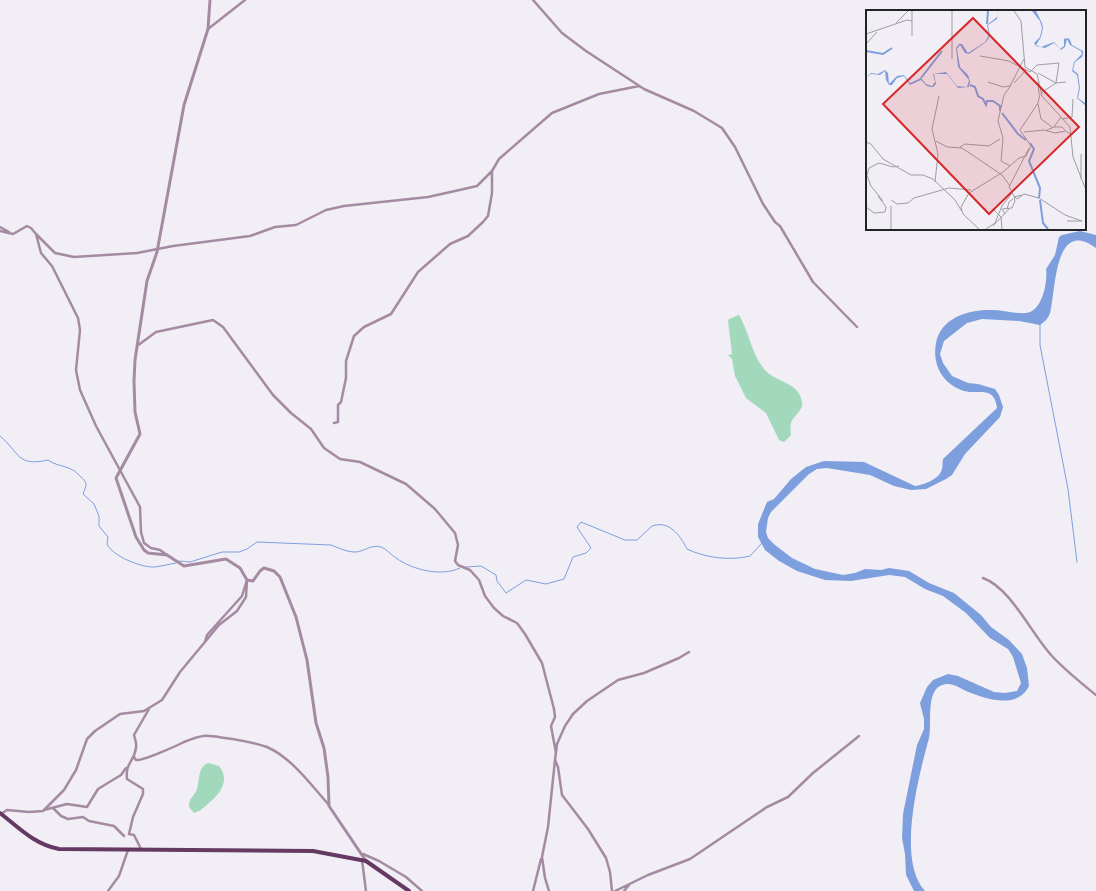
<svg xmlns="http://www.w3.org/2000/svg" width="1096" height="891" font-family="'Times New Roman',serif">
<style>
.green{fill:#a2d9bc}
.water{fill:#7e9fde}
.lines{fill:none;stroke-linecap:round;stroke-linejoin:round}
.stream{stroke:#7e9fde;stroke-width:1}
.minor{stroke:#a58ba2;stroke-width:2.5}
.tertiary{stroke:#a58ba2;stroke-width:3}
.primary{stroke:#653962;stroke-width:4}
.inset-river{fill:none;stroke:#7e9fde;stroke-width:2}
.inset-road{fill:none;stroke:#9f9ca2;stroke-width:1}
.view{fill:#d62828;fill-opacity:0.15;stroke:#d62828;stroke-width:2}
.inset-edge{fill:none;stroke:#232225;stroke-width:2}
</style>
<rect width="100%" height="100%" fill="#f1eef6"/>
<path class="green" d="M739,315c11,18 13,44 29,58 11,9 32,11 34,29 2,8 -8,13 -11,21 -1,3 0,9 0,12l-7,7 -5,-2 -13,-27 -20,-15 -11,-22 -3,-17 -4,-4 4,-1 -4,-33 1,-2z
M208,763l11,3c11,13 2,27 -9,36 -5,4 -9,9 -16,11l-5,-6c-1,-9 6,-11 8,-18 3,-9 0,-21 11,-26z"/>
<path class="water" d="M1080,231l16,4v13c-42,-31 -40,42 -46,65 -2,6 -6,9 -10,12l-21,-4 -37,-2 -15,4 -23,18 -4,13 3,9 9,13 16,7 10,1 17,5 4,6 4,12 -3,10 -35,37 -13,21 -6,4 -20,10 -15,1 -17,-4 -24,-11 -43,-7 -10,1 -8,5 -38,38 -3,6 -2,14 2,6 7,7 17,13 23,11 28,6 12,-2 10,-4 16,1 8,-2 20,3 20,12 25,10 27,22 10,12 18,13 13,14 5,14 2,18c-12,24 -43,13 -63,5 -9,-4 -15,-10 -26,-5 -14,7 -8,39 -11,52 -10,37 -33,122 -4,153h-11l-8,-16 -1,-21 -3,-16 1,-24 14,-69 7,-16v-10l-4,-16 7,-16 6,-7 15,-6 10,2 36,16 11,1 12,-2 4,-8 -8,-26 -5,-8 -18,-11 -24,-25 -23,-17 -18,-7 -20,-12 -16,-2 -38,6 -26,-1 -28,-9 -18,-10 -14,-11 -7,-13v-13l9,-22 7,-3 17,-20 15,-12 18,-6 40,1 51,24c8,-1 25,-7 27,-17 1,-3 0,-7 1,-10l54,-51c-3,-23 -18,-13 -33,-17 -22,-7 -32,-27 -28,-48 5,-26 34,-34 56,-33 11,0 23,4 34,3 16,-1 22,-31 20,-44l9,-14 4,-18 3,-2z"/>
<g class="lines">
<path class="stream" d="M1040,324v21l28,144 9,73
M0,436c20,17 17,31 48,24 11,8 22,4 33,17 2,2 5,4 5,8 0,2 -2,6 -3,9l11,10 5,12v10l9,11 -1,7c5,12 35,24 48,23 6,-1 16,-3 21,-4
M179,561l11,1 32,-10h17l8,-3 10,-7 74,3c8,3 16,7 24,7 9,0 16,-8 26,-5 6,2 10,8 15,11 17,12 45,19 64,10
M466,567l15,-1 15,9 1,6 9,12 20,-13 20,4 18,-5 9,-22 13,-4 5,-5 -14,-21 4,-5 44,18h12l15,-14c17,-6 28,9 35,23 19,9 43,12 63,7l12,-13"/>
<path class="minor" d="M533,0l29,33 24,18 58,38 50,22 28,17 13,19 28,57 12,18 5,4 33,56 44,45
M208,29l37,-29
M0,227l9,5
M0,231l13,3 14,-8 4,2 5,6 5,19 11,13 26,52 2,12 -4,40 4,20 16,36 44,81 1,25 3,11 7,5 9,2 7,5
M36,234l19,19 19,4 63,-4 36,-7 77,-10 25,-9 21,-2 30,-15 18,-4 84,-9 27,-6 22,-5 15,-15 7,-12 53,-46 47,-19 40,-8
M137,346l19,-14 57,-12 10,7 50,68 18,18 20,16 13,19 16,11 20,3 46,22 29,25 20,24 3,12 -3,16 3,4 12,5 9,10 6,16 9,12 9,8 14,7 8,11 17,29 12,46 1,8 -4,9 5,27
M334,423l4,-1v-17l3,-3 5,-24v-17l8,-25 10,-9 27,-13 27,-42 32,-28 18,-8 15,-14 5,-6 4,-23v-22
M983,578c28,10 49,57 69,78 13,14 29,27 44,39
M134,757l2,3c7,1 40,-14 48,-18 20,-8 21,-7 41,-4 14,2 28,4 42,9 25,11 44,38 62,58
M53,808l8,8 7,3 15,-2 6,4 25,5 10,10
M44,810l23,-6 20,3 11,-18 23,-14 5,-7
M1,814l6,-4 22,2 14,-1 21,-21 12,-20 11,-31 8,-8 25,-17 24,-3 18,-11 18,-28 39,-47 18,-14 9,-14 1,-17 -5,16 -35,39 -2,7
M141,849l-7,-14 -5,-1 4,-17 10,-23v-5l-16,-10c-2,-16 7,-17 9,-31 1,-5 -1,-9 -2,-13l15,-26
M363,854l16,7 27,16 16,14
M362,860l4,31
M108,891l11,-15 9,-26
M533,891l8,-32
M549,891l-4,-13 -3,-21 6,-30 7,-67
M612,891l-2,-19 -4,-14 -18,-29 -26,-34 -4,-28 -3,-7 2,-16 8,-18 8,-12 14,-13 31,-21 26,-7 35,-15 10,-6
M615,891l33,-16 42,-16 77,-52 21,-10 25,-24 46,-37
M624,891l5,-6"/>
<path class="tertiary" d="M210,0l-2,29 -24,76 -27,147 -10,29 -12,79 -1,21 1,31 5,22 -24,44 20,59 8,13 4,3 19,2 17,11 42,-7 14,9 7,12 6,1 7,-10 4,-3 10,3 6,6 16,40 11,43 9,63 8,25 4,29 1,29 37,55"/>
<path class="primary" d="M0,813c18,14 35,32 59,36l254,2 53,10 43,30"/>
</g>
<g transform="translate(866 10)">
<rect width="220" height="220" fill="#f1eef6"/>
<path d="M132,1l-1,8 -9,6 2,11 -4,6 -17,12 -4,-1 -5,-8 -3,4 3,18 8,8 2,6 -1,6 -11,1 -11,-14h-13l2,10 -3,3h-2l-4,-1 -6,-6 -11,5 -6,-9 -7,2 -5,7h-3l-3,-5 -1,-9 -5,4 -9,-1 -5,4 5,-5 7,1 7,-4 3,3 1,11 8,-8 7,-1 6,8 11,-5 5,6 6,2 3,-4 -2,-8 13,-2 11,14 10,1 2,-7 -11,-13 -2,-19 3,-4h3l6,9 17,-11 4,-7 -2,-10 10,-8zM166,1h4l6,12 1,5 -2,9 -5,8 5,2 13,-5 6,7 4,-3v-7l4,-1 2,2 2,5 9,5 2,1v3l-1,3 -7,5 -2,8 5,4 2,14 -2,10 7,5 1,3 -9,-8 2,-10 -2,-13 -5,-4 2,-9 8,-8 -1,-3 -11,-6 -3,-6 -2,8 -4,3 -7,-7 -9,5 -9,-2 -2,-3 6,-6 2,-9 -2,-7z" fill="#7e9fde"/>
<path class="inset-river" d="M121,14l1,-13M0,41l17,3 9,-6M55,68l21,-27M104,75l5,2 3,9 5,3 3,6 1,-4h6l7,5v5M136,103l16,21 8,6M164,133l4,6 -5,12 11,27 -1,10M174,190l3,23 5,6"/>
<path class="inset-road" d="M46,1v25M86,1v48M148,1l7,10 4,46 12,7 5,22 28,31 3,30 13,33M30,13l12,-12M0,24l41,-14 5,1M0,34l11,-12M114,46l29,5 21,11 7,-7 22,-2 -3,20 -18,-10M122,72l15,5 7,-1 14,-27M172,72l1,12M148,73l12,-13M175,83l15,-10 10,-1M172,94l3,15 11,8M196,109l10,-2 1,-18M188,117h8l3,3M181,120l7,-3 7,-10M158,122l20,-2 11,3 11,-2 5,4M70,131l11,6 15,1 40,27 8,11M0,132l5,2 12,15 28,16h12l10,4 22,21 9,15 15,14M94,137l5,-3 24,2 11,-7M163,138l-20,39 5,9 3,3 7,-5 15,4 26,17 17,6M215,144v25M144,156l-9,-5 2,-23 -5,-17 6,-26 7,-10M0,163l5,13 12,15M1,165l2,-7 10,-5 14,4 6,-1M69,172l3,-28 -6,-25 7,-33M25,190l6,4 11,-1 6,-5 35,-10 22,2M25,196v23M0,197l8,6 11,-1 1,-5 -8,-11M141,199l2,-7 4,-3M128,200l7,7 1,12M96,201l-1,-4 8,-14 34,-21 16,-14 7,-2 5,-10 -11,-16 18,-27 2,-9M139,204l-3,-5 10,-1 3,-7 -1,-4 8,-2M201,211h15M127,216l16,-17M120,219l9,-6 7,-17 10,-13"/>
<path class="view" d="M107,8l106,109 -90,87 -106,-110z"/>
<rect width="220" height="220" class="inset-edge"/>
</g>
</svg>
